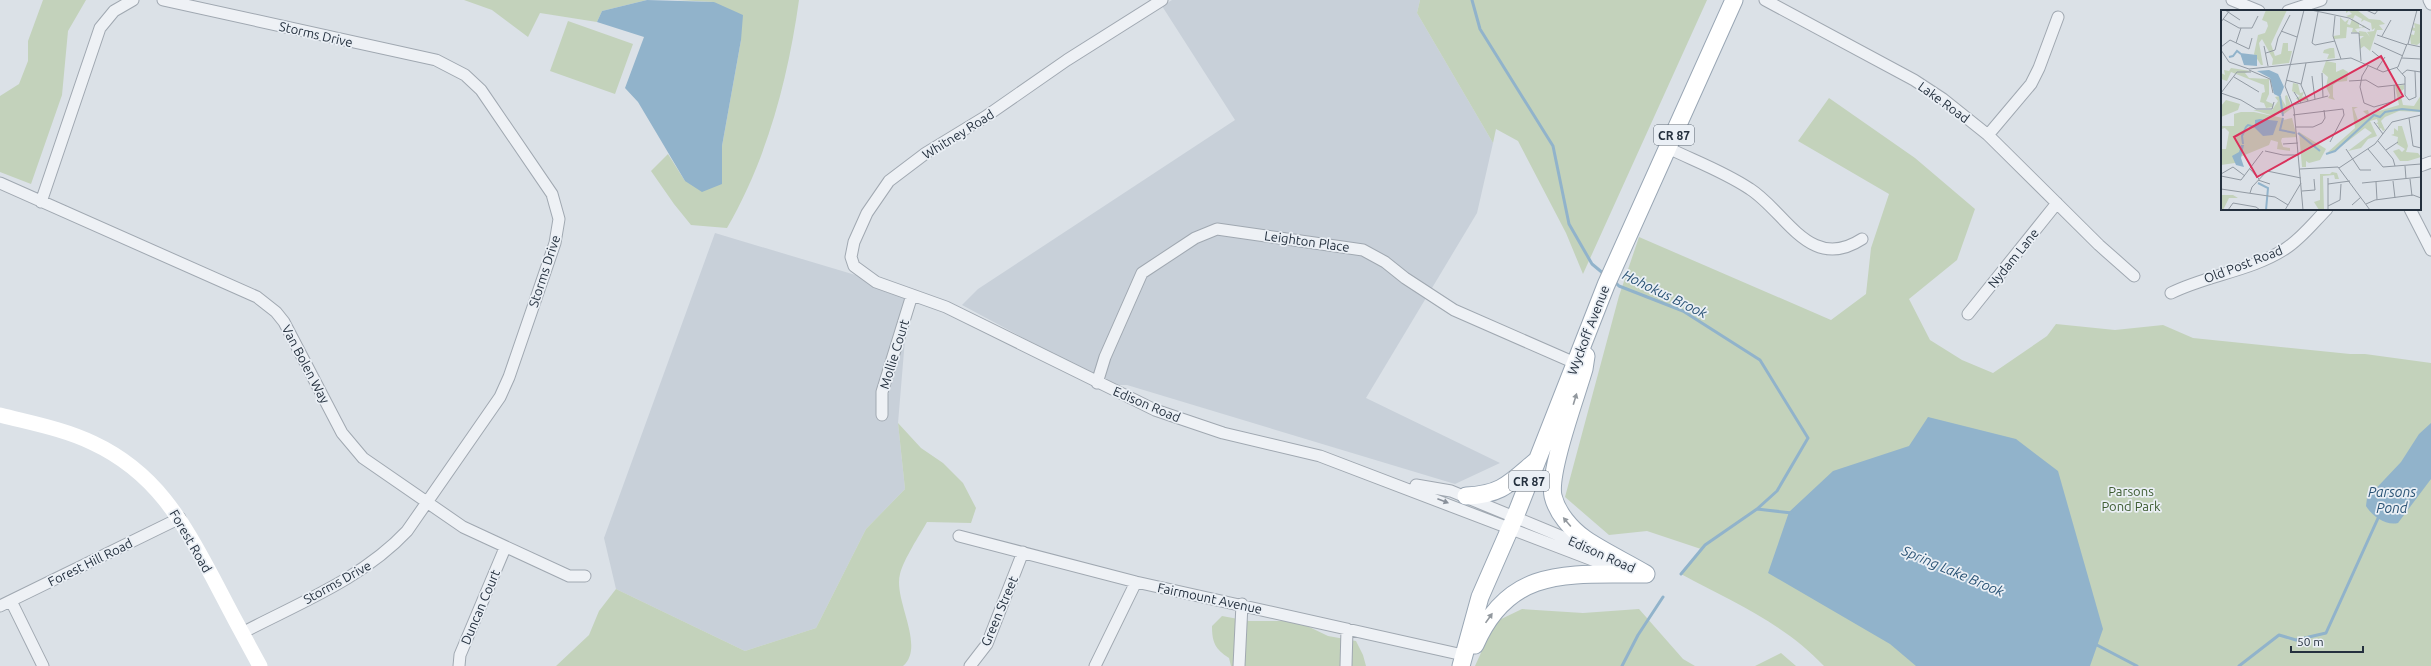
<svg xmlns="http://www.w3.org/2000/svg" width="2431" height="666" font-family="Ubuntu,sans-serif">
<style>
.built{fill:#c8d0d9}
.green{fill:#c3d2bb}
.water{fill:#91b3cb}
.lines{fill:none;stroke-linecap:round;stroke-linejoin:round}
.stream{stroke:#91b3cb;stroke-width:3}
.street-casing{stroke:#a0a8b1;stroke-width:13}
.primary-casing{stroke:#99a6b4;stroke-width:19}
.street{stroke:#eef1f5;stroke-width:11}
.secondary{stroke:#fff;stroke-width:15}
.primary{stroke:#fff;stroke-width:17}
.oneway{fill:#92989e}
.oneway2{fill:#89909a}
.labels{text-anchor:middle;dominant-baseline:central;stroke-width:3.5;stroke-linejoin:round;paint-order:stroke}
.shield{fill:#eaeff5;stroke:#5f6975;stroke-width:1}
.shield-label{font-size:12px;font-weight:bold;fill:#24303e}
.street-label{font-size:13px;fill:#24303e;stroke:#eaeff5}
.park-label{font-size:13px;fill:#3c5b30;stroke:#eaeff5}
.water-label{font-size:14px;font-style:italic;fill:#2a5375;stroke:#eaeff5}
.inset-river{fill:none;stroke:#91b3cb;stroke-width:2}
.inset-road{fill:none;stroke:#929aa3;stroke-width:1}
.view{fill:#da315b;fill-opacity:0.15;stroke:#da315b;stroke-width:2}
.inset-edge{fill:none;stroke:#24303e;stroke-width:2}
</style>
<rect width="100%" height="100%" fill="#dbe1e7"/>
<path class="built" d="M1172,0h248l-3,13 76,130 -16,70 -111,185 134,65 -45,21 -328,-99h-16l-149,-80 16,-16 257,-169 -73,-114z
M715,233l194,58 -11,132 7,66 -39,40 -50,99 -71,23 -129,-62 -12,-51z"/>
<path class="green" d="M43,0h43l-18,31 -6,64 -31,89 -31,-12v-76l19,-12 9,-23v-20z
M464,0h183l-45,11 -5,11 -57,-9 -12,24 -36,-27z
M677,0h122c-11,79 -32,159 -72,228l-36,-3 -17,-21 -23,-33 17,-17 17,27 37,3v-38l19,-106 -27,-38z
M1420,0h287l-124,274 -17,-41 -48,-92 -22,-12 -3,14 -76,-130z
M568,21l65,23 -18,50 -65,-23z
M1829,98l86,60 60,51 -18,51 -48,39 21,41 32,20 31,13 54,-37 9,-12 59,6 48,-5 30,13 157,16h15l66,9v303h-607c-39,-42 -93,-65 -143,-92l20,-25 -54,-18 -38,4 -44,-38 54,-201 20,-59 192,83 35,-26 5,-46 18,-54 -91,-53z
M898,423l23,25 22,15 20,20 13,25 -5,15 -44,-1c-8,14 -23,37 -27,52 -7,26 26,72 3,92h-347l33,-31 10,-24 17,-22 129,62 71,-23 50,-99 39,-40z
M1522,609l61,4 56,-4 44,50 12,7h-220l20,-44z
M1222,616l27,5h41l13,3 25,12 28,5 7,14 3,11h-135l-2,-8c-14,-9 -17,-16 -17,-32z
M1781,653l15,13h-41z"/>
<path class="water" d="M647,0l67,2 29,13 -2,25 -19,106v38l-20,8 -17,-11 -47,-79 -13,-14 19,-51 -47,-15 5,-11z
M1928,417l88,22 42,32 45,158 -13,37h-174l-26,-22 -122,-71 21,-61 44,-41 76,-25z
M2431,423v56l-33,44c-12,3 -26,-7 -32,-17l1,-8 34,-36 18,-28z"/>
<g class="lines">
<path class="stream" d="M1472,0l8,29 73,117 16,78 23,40 12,10
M1614,281l5,5 64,25 77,49 48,78 -31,53 -20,18 -52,36 -24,29
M1757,509l35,4
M2095,644l42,22
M1622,666l16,-31 25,-38
M2239,666l40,-31 17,5 30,-7 53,-117"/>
<defs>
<path id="street" d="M163,0l273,60 29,15 16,15 71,104 7,25 -4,24 -46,134 -9,20 -93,134c-45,48 -108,72 -165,102
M1162,0l-95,60 -82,57 -59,36 -37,28 -22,32 -13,29 -3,15 3,9 22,16 70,25 209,103 68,23 97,23 283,108 23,5
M1765,0l149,80 29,19 45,36 111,110 35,31
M2232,0l27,11
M2429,0l2,4
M2288,11l33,-11
M1988,135l43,-51 8,-16 19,-51
M1668,148c27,13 57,24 82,41 36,23 60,84 112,50
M2420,166l11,-4
M0,183l257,114 19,15 8,10 58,111 21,25 100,69 106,49h16
M41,202l59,-174 14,-17 19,-11
M2410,209l21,41
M2171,293c36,-18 80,-22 114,-44 16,-10 29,-27 42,-40
M1968,314l89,-111
M1097,383l8,-26 37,-84 53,-35 22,-9 146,21 22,12 20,16 49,32 121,53
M882,415v-23l30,-97
M1416,485l35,6 136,56
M959,536l177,46 327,73
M11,601l32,65
M0,606l180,-88
M459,666l1,-11 45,-107
M970,666l17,-22 36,-92
M1095,666l41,-84
M1239,666l3,-62
M1346,666l1,-37"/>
<path id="primary" d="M1586,356l-2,13c-8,28 -36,103 -31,127 4,17 18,33 32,43 19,13 41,23 61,35
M1466,496c35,-1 44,-13 70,-35
M1475,645c35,-81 97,-70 171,-71
M1461,666l19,-69 35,-80 91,-232 128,-285"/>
</defs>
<use href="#street" class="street-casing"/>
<use href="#primary" class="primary-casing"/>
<use href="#street" class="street"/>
<path class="secondary" d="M0,415c31,8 64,14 93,28 62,29 89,77 120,135 15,29 31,59 47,88"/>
<use href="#primary" class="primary"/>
</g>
<defs><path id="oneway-solid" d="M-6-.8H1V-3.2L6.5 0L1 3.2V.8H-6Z"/></defs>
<g class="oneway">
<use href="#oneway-solid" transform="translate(1575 399) rotate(-73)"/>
<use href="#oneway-solid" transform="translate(1567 522) rotate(-130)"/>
<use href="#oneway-solid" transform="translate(1489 618) rotate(-55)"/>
</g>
<use class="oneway2" href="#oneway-solid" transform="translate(1443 501) rotate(21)"/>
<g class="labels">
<g class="shield">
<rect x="1654" y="125" width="40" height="20" rx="3"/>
<rect x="1509" y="471" width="40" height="20" rx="3"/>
</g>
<g class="shield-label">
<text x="1674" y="135">CR 87</text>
<text x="1529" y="481">CR 87</text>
</g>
<g class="street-label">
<text transform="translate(316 34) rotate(13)">Storms Drive</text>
<text transform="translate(1944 102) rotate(36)">Lake Road</text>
<text transform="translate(958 134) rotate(-32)">Whitney Road</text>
<text transform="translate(1307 241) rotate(8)">Leighton Place</text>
<text transform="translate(2013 258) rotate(-51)">Nydam Lane</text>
<text transform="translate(2243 264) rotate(-21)">Old Post Road</text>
<text transform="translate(544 271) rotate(-72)">Storms Drive</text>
<text transform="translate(1588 330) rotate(-69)">Wyckoff Avenue</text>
<text transform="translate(894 354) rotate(-73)">Mollie Court</text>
<text transform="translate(306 364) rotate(62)">Van Bolen Way</text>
<text transform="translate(1147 404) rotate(23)">Edison Road</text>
<text transform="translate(191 541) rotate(60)">Forest Road</text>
<text transform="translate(1602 554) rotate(24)">Edison Road</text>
<text transform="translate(90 562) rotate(-26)">Forest Hill Road</text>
<text transform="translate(337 582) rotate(-29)">Storms Drive</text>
<text transform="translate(1210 598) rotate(12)">Fairmount Avenue</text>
<text transform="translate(480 607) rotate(-67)">Duncan Court</text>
<text transform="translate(999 611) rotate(-67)">Green Street</text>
</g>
<g class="park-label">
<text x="2131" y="491">Parsons<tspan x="2131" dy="15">Pond Park</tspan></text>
</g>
<g class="water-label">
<text transform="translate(1665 294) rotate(26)">Hohokus Brook</text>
<text x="2392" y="492">Parsons<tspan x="2392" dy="16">Pond</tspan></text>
<text transform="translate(1953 571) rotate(23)">Spring Lake Brook</text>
</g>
</g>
<g transform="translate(2221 10)">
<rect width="200" height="200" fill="#dbe1e7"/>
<path d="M45,0h21l-16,34 4,12 6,-2 2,-11h5v8h4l-3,12 -17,2 1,-6 -11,-20 -3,4 4,22h-2l-7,-11 4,-19 7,-2 3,-7 -1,-4 -5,-2zM125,0h11l12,9 11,1 5,4 -6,1 4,5h-6l-7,21 -6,-5 -4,3v-10l4,-3h-5v-5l7,1 4,5 -3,-5 7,-1 1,-3 -3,2 -1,-7 -7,-3 -3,2 1,-3 -7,-4 -2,4 -7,-3 6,-2 -3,-3 -3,2zM119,7l5,5 4,-3 -2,5 3,1 2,-6 7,4v4l3,1 1,-3 3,2 -11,2 3,4 -6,-1 1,-4 -6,-1 -1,11 -12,1 -1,-3 7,-1zM193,13l7,2v17l-4,3 -6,-1 -1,-7v-3l4,1 1,-4 -4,-1 1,-3 3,1zM109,38h4l1,10 -8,1 2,-5 -6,-1 1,-3zM105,51l10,2v9l7,-3 5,3 -1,9 -10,1 -4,3v12l2,3 -7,-2 2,-3 -4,-8 2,-10 -6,-5zM10,58l20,3 -6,2 4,5 20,1v15l-3,7 7,3v3l-7,1 -2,-5 -4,-1 2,-9 3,-1 -1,-7 -33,-13 -4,9 -6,-2v-6l4,2 -1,-5 5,1zM200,67v35l-22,-1 -14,6 -4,4 4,9 -2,1 -2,-3 -2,1 -1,-5h-2l2,-2 -1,-3 -7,2 7,15 -9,3 -7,9 -13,3 24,-18 -7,-5 -30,23 -7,1 27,-24 -3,-21h6l-4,2 4,11 9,-5 -4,-4 5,-1 1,4 30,-9 -4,-19 9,-1v4l-4,3 3,13 11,1 7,-11zM72,73l5,1 2,9 4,-1 -2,5 3,-1 4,4 -10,2 -3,-4 4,-2 -8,-5zM66,85l5,13 -8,6 -7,-2 -3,4 -21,-6h19l6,-9 -3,-4 5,-1 6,10 -1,-10zM5,90l14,4 -2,6 -17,7v-11zM20,102h13l29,6v2l9,-2 5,19 -15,1 -1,3 2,6 7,1v3l-13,-2 1,-7 -7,-2 -2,5 -34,14v4l-14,2v-16h5l3,-17 -4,-4 -4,1v-3h13v-12zM177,116h4l6,20 -2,6 12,1 3,4 -13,4h-8l-7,-10 6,-2 3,3 3,-3 -8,-5 1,-7 -7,-2 3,-1v-6l4,3zM78,122l27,17 -6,11 -11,3 -3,-2v6h-4zM111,162l5,1 2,6h-4l-1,-4 -11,1 1,34h-5l-5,-8 6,-2v-26h10zM0,185h12l5,3h-9l-6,12h-2z" fill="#c3d2bb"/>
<path d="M19,43l17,2v11l-13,-1zM48,60l9,4 6,13 -4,10 -6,-3 -4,-16 -13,-7zM39,109l18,2 -5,14 -10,1 -8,-8v-8zM20,135h3l-3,13 3,9 -8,-2 -4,-9 7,-4z" fill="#91b3cb"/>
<path class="inset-river" d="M8,47l4,-1 4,-5 4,3M59,86l3,20M62,108l-3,12 15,3M77,123l22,18M22,134l-1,-8 4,-9 2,-2 8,2M105,144l9,-3 39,-36 6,2 5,-5 17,-3 19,2M37,173l10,5 -2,22"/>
<path class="inset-road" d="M4,0l15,10M90,0l38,8 21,12M145,0l9,4 3,-4M97,2l-6,31 3,2 20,-4M114,6l-2,20 8,23M2,9l16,9h13l6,-12M0,12l9,-12M60,21l16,6M130,23h8l2,28M156,25l30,10M161,26l9,-16M15,33l5,-15M153,33l29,13M187,34l9,-34M43,36l4,20M0,37l9,-7 19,9 3,-11M0,40l8,12 20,7 102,-11 32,14 15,-5 9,-23 14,3M151,41l11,9M45,43l9,-3 3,-12 12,-23M181,48l19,1M85,53l-5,22 7,16M147,56l-6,10 -2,11 4,16 10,4 21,-6 -1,-16M176,58l8,9v18l4,5 7,-3 -1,-26M156,59l8,-12M28,60l21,9 3,14M101,63l1,24M181,64l5,-4 14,2M91,66l3,23M13,67l25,15M65,70l15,4M128,71l17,-1 12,7 27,-3M73,82l7,11M0,83l20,7 15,9h16l2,-7M0,83l16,-21h14M72,95l35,-9M72,105l50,-6 1,6 -14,27M188,108l4,28 8,2M153,112l9,12M75,117h17l9,-4 3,-5 -1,-8M157,131l15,18 2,7M62,134l15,-1M125,139l14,21h11M147,139l15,18 38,-3M165,140l12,-8M44,141l18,4h15M184,156l1,13M118,158l36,-24 17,-22 29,-7M29,159l9,10M79,159l38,-2 32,43M0,164l12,-7 12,9M0,166l20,4 22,-29M107,168v32M189,169l2,17M37,170l12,4M172,171l2,17M155,172l1,18M141,173l59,-6M107,174l22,-3M0,179l54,8 13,8M81,181l13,-1 -1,-11M29,183l2,-6 15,-16 34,7M145,194l9,-4 38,-5 8,3M131,195l9,-8M107,196l12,-6 1,-16M7,200l5,-7 23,4 4,3M64,200l16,-27M82,200l-9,-101 -9,-23 19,-76"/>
<path class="view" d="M160,46l22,40 -146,81 -23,-40z"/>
<rect width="200" height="200" class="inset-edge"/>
</g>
<path d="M2291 646v6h72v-6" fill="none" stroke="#24303e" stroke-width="2"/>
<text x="2297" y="646" font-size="12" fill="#24303e" stroke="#eaeff5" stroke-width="3" paint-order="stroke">50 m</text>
</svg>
